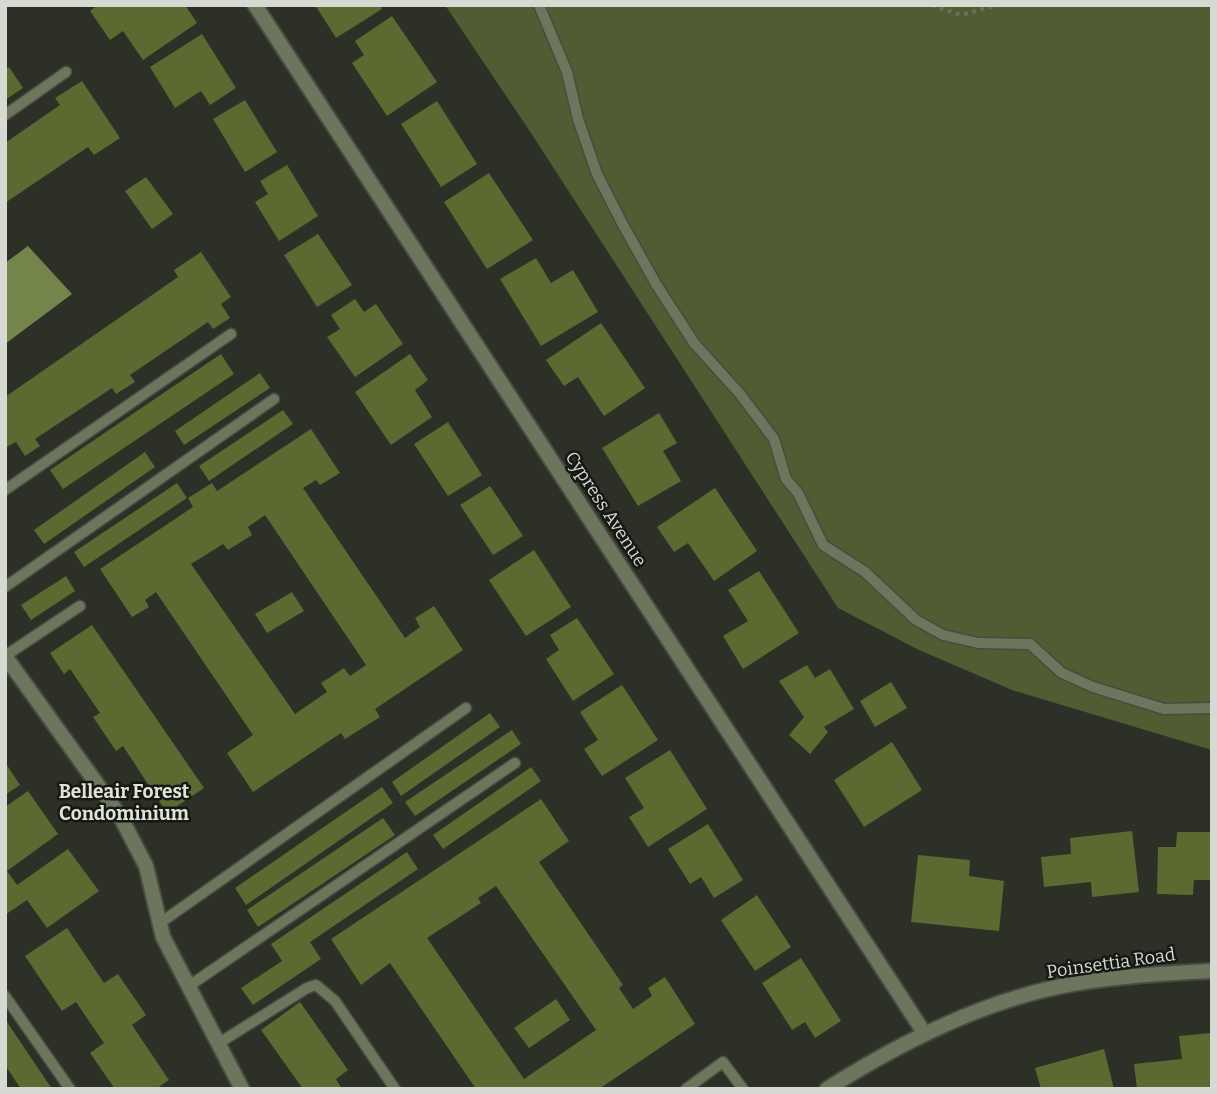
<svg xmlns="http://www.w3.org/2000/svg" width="1217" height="1094" font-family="Bitter,serif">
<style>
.green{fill:#505c31}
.water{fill:#74854b}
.building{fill:#5a6a30;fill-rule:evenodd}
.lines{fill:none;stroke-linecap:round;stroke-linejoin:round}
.service-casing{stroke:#484b42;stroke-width:13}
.minor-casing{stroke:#484b42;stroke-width:18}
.tertiary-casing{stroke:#484b42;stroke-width:18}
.path{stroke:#6d6f67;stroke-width:4.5;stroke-dasharray:3.5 5;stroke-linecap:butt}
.service{stroke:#6d755c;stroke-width:10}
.minor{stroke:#6d755c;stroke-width:14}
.tertiary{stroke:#6d755c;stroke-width:14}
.labels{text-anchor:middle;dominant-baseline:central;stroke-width:5;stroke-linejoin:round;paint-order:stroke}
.street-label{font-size:18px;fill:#d7d9d3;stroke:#161813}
.neighbourhood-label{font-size:19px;font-weight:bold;fill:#dfe4d7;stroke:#161813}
</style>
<rect width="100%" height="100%" fill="#2d3026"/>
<path class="green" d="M445,5h767v745l-200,-60 -93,-40 -81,-42 -307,-475z"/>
<path class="water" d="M28,246l44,48 -67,50v-81z"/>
<path class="building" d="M98,5h87l12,18 -54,37 -20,-29 -13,9 -20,-29z
M315,5h65l2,4 -46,29z
M392,16l45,66 -50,34 -35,-53 12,-8 -9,-14z
M202,34l34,54 -26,17 -9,-14 -26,17 -25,-41z
M9,67l14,21 -18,12v-31z
M82,81l38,57 -26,17 -6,-8 -83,56v-60l55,-38 -5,-7z
M245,100l32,52 -32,20 -32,-53z
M437,101l40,63 -36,23 -40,-63z
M287,165l31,51 -39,25 -24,-39 13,-8 -8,-13z
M489,173l44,67 -46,29 -43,-67z
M146,177l27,37 -21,15 -27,-38z
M318,234l34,51 -35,22 -33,-52z
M201,252l30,45 -10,7 9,14 -17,11 -5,-7 -78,53 5,7 -19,12 -4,-6 -77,51 5,7 -15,10 -9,-14 -11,6v-51l173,-120 -4,-7z
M536,258l15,25 22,-13 25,42 -57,34 -41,-67z
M355,299l9,13 12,-8 27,40 -48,33 -28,-40 13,-8 -9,-14z
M601,323l44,65 -41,28 -26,-39 -14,9 -18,-26z
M221,354l13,20 -171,115 -13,-19z
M410,354l18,26 -13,10 17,27 -41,28 -36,-53z
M260,373l10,15 -86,57 -9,-14z
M283,410l10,14 -84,57 -10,-15z
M659,413l18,30 -14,8 18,30 -43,25 -36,-58z
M448,422l34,53 -34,21 -34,-52z
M311,429l29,44 -20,12 -4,-5 -13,8 102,150 15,-11 -5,-9 19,-12 29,44 -88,59 5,8 -35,22 -4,-6 -88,59 -26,-39 26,-18 -97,-143 -11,8 4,7 -17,10 -32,-48 93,-62 -5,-9 24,-15 5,8zM265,515l101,150 -16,11 -6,-8 -23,15 6,9 -32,22 -104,-150 32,-20 5,6 24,-15 -4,-8z
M145,452l10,15 -111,77 -10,-14z
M177,483l10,15 -103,69 -10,-15z
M490,486l33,50 -30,19 -33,-50z
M715,488l42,63 -43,30 -26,-38 -14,9 -17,-25z
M534,550l37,57 -45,29 -37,-56z
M759,571l40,62 -56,36 -20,-33 25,-15 -20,-31z
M66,576l9,15 -44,29 -10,-15z
M292,592l12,19 -37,22 -12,-19z
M577,618l37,56 -41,27 -27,-42 13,-9 -9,-15z
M92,625l112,163 -37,25 -44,-67 -7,5 -23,-34 7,-4 -30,-44 -6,5 -14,-21z
M807,665l8,13 15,-9 24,40 -30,18 4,5 -18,22 -21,-19 15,-18 -25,-36z
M891,682l16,26 -32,19 -15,-26z
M622,685l36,55 -56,36 -18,-27 14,-9 -18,-28z
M490,713l10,14 -99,69 -9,-14z
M512,730l9,14 -106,72 -10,-14z
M892,742l30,48 -58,37 -30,-47z
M670,750l37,59 -59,38 -19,-30 15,-9 -19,-30z
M5,762l15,23 -15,10z
M531,767l10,14 -98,68 -10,-14z
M382,787l11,16 -147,102 -11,-17z
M28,791l30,43 -51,37 10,14 51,-36 31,42 -52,37 -20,-28 -22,15v-108z
M541,799l28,42 -30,21 84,123 -4,3 14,21 19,-13 -4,-8 17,-11 30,47 -96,65h-123l-86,-126 -29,22 -30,-46zM496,886l100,144 -72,49 -97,-141 54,-35 -3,-5z
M383,818l12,17 -137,92 -11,-17z
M708,824l35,56 -29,18 -13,-21 -11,7 -22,-35z
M1132,831l7,61 -47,5 -1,-15 -47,5 -3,-30 30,-3 -1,-16z
M1177,832h35v48h-18l-1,15 -36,-1 1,-47h18z
M407,852l11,17 -108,73 11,17 -68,46 -12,-17 41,-27 -11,-17z
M918,855l52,5 -1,16 35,5 -5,50 -88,-9z
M757,895l34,52 -36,24 -34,-51z
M67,928l37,55 14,-9 28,41 -14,10 37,55 -13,9h-41l-25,-36 14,-10 -9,-13 -19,-28 -14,9 -37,-55z
M801,958l40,63 -26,17 -10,-16 -13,8 -30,-47z
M556,999l14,21 -41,28 -15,-20z
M300,1002l48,68 -12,9 6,10h-39l-42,-59z
M5,1019l47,70h-31l-16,-24z
M1211,1033l1,56h-75l-3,-25 48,-5 -3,-23z
M1104,1049l10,40h-73l-6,-21z"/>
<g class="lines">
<defs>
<path id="service" d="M539,5l28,67 11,47 19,55 25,49 34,61 38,59 46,51 34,45 12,40 12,14 25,52 42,27 51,48 27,15 35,8 52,1 32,29 31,14 71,22 48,-1
M5,115l61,-43
M5,490l226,-156
M5,587l269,-188
M5,656l75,-50
M160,923l306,-215
M189,986l326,-223
M5,996l65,93
M219,1043l88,-55 9,-3 19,16 60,88
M686,1089l37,-27 20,27"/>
<path id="minor" d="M255,5l670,1029
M5,656l115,160 26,50 17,71 79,152"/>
<path id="tertiary" d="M827,1089c74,-47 159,-90 246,-105 46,-8 92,-11 139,-13"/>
</defs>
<use href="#service" class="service-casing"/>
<use href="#minor" class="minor-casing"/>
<use href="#tertiary" class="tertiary-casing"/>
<path class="path" d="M932,5l29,10 36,-10"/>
<use href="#service" class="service"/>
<use href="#minor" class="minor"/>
<use href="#tertiary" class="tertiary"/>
</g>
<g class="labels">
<g class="street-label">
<text transform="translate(606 509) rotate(57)">Cypress Avenue</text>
<text transform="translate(1111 963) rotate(-8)">Poinsettia Road</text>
</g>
<g class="neighbourhood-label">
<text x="124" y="791">Belleair Forest<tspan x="124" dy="22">Condominium</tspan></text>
</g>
</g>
<rect width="1217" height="1094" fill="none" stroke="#d7d9d3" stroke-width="14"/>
</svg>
